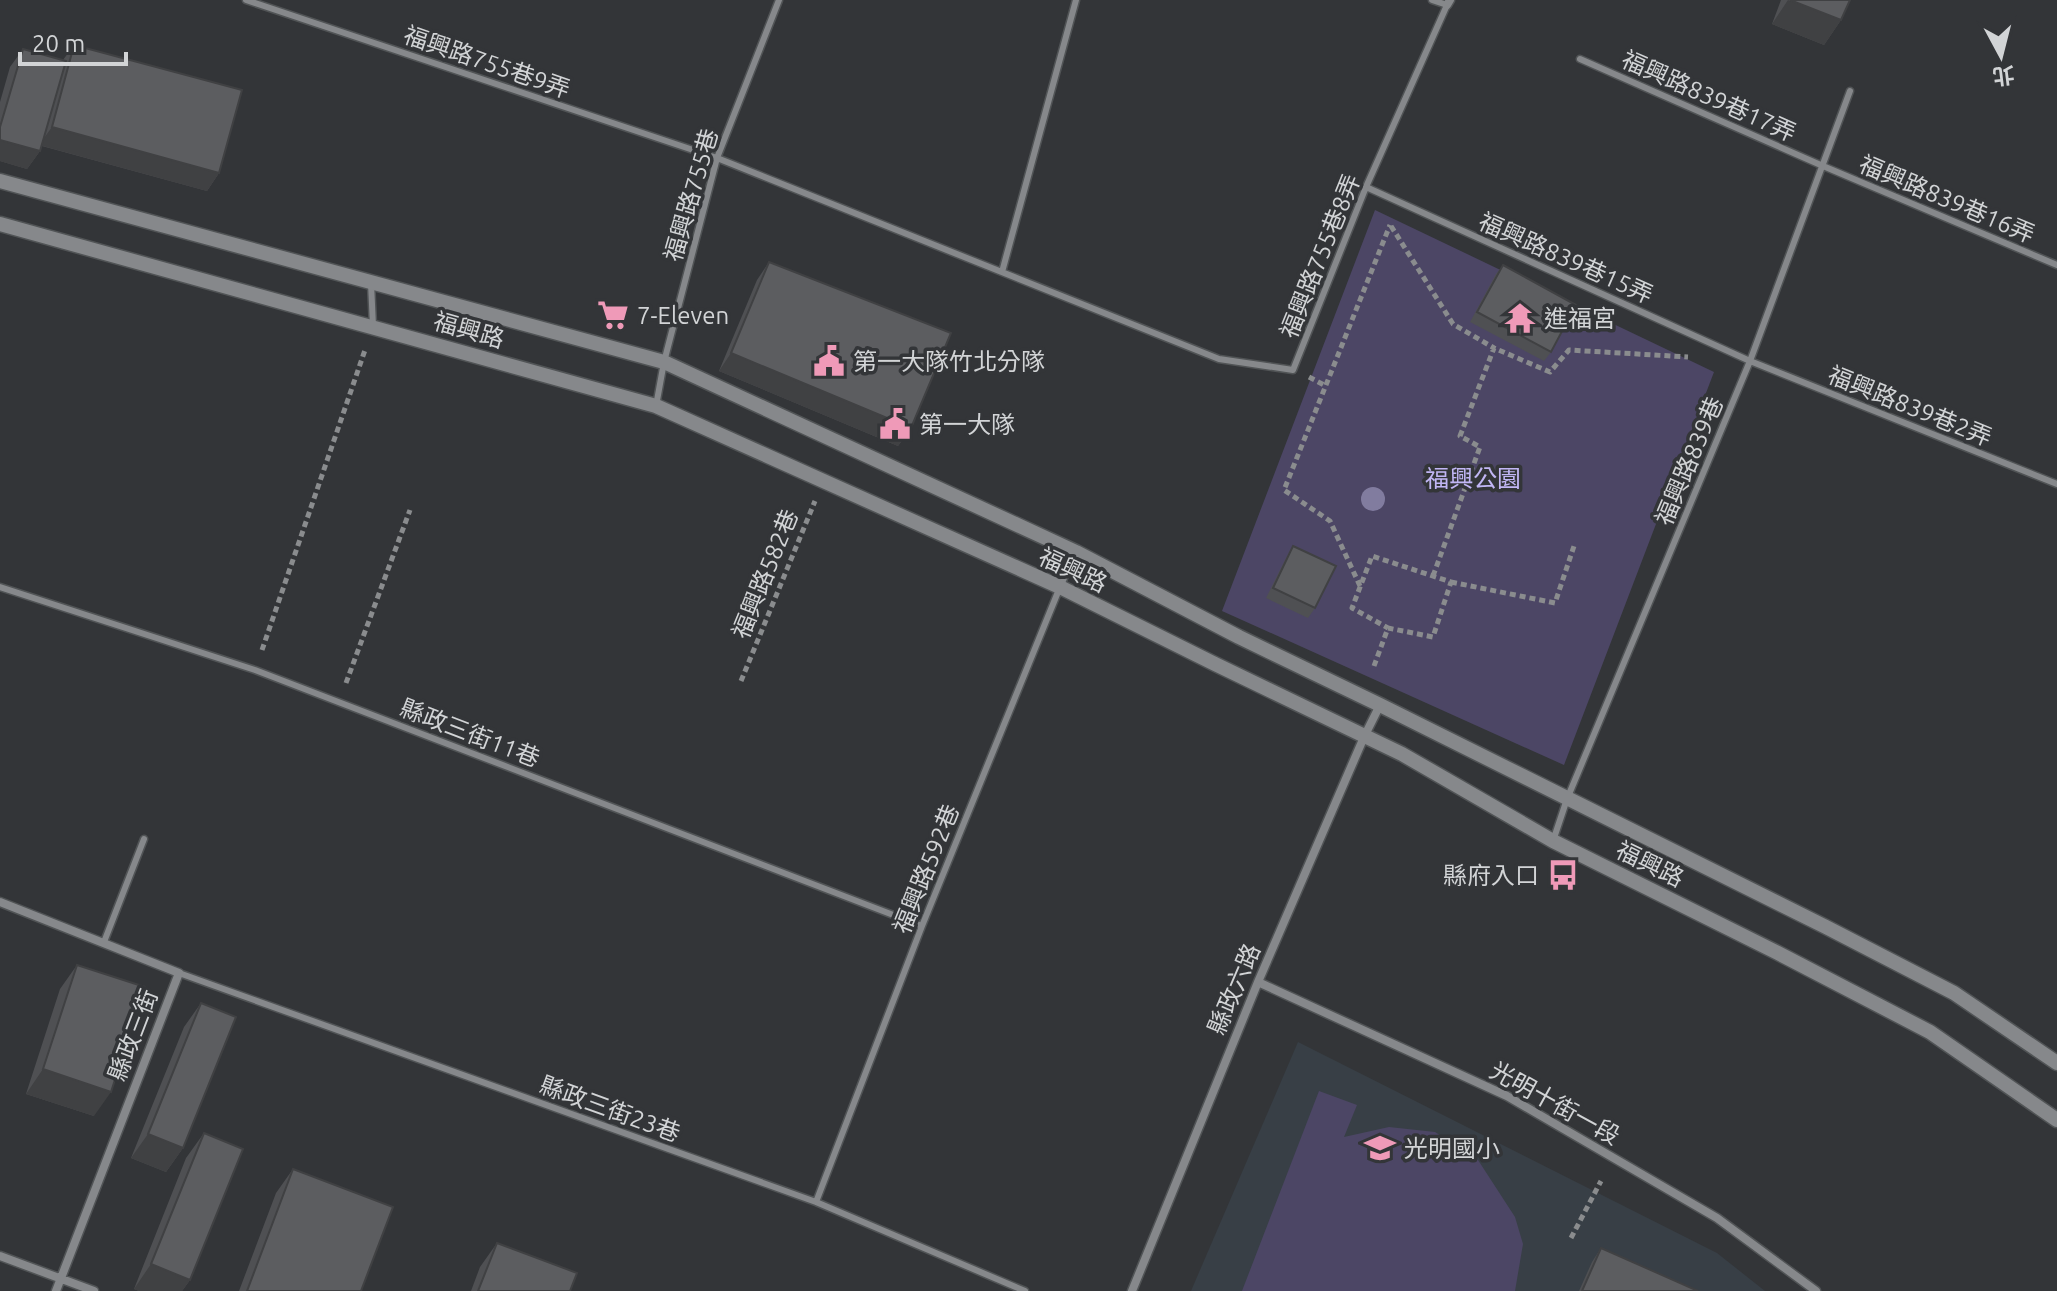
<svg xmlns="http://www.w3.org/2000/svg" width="2057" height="1291" font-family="Ubuntu,'Noto Sans TC',sans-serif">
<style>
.built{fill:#383f46}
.green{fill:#4c4665}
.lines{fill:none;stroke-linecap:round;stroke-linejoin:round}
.service-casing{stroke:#515456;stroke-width:9}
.minor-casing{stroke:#515456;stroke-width:11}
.tertiary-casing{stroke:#515456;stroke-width:17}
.path{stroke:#8a8c8e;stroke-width:5;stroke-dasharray:6 4;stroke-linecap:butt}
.service{stroke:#86888b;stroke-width:6}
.minor{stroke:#86888b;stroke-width:8}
.tertiary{stroke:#86888b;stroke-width:14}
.tree{fill:#817c9f}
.wall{fill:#4f5053}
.shaded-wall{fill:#404143}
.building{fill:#5c5d60;stroke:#404143;stroke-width:2}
.labels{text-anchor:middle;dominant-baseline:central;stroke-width:7;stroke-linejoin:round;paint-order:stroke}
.street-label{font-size:24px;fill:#d2d4d6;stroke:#333538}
.poi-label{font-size:24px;fill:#d2d4d6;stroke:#333538;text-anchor:start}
.park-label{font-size:24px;fill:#c1b6f4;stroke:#333538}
</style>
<rect width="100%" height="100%" fill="#333538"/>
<path class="built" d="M1298,1042l419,211 48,38h-574z"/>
<path class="green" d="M1375,210l339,162 -150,393 -342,-154z
M1319,1091l38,14 -13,32 45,-10 46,5 43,28 37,57 8,27 -8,47h-273z"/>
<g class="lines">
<defs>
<path id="service" d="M246,0l471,158 502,201 74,11 73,-183 81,-182 -15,-5
M1580,59l243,107 234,99
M1366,187l384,174 307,123
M1002,272l74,-272
M371,283l2,43
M656,406l8,-44 53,-204 62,-158
M0,587l255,83 667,256
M1553,841l14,-42 183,-438 100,-270
M104,942l40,-103
M179,973l637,229 209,89
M816,1202l106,-276 138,-339 16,-35"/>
<path id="minor" d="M1447,5l3,-5
M0,902l179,71 -123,318
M1258,982l249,114 210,122 99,73
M0,1256l94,35
M1132,1291l126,-309 106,-245 16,-32"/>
<path id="tertiary" d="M0,181l664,181 412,190 163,85 141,68 446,222 128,66 103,70
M0,224l656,182 404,181 155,77 187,90 151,87 225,112 152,79 127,88"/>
</defs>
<use href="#service" class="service-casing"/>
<use href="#minor" class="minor-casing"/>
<use href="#tertiary" class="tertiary-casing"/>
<path class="path" d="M1391,226l62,98 41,24
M1309,377l17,9
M1433,576l47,-129 -20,-11 34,-88 56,24 19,-22 119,7
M1451,582l104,21 20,-60
M1360,586l-30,-65 -46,-31 106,-265
M262,650l103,-300
M1374,666l14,-38 45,9 18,-55 -79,-26 -20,52 36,20
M741,681l74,-180
M346,683l64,-173
M1571,1238l30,-57"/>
<use href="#service" class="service"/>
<use href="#minor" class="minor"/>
<use href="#tertiary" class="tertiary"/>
</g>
<circle class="tree" cx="1373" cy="499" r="12"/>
<path class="wall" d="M1781,0h69l-9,20 -17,25 -52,-21z
M74,45l145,128 -12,18 -165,-45 -2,5 -13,18 -27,-8v-59l10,-35 13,-18 40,11z
M769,262l142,166 -13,18 -179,-75 38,-91z
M1503,265l48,87 -7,9 -74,-39 26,-48z
M1293,546l22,62 -7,10 -42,-20 21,-42z
M77,965l17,151 -68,-22 34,-105z
M201,1003l-18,145 -17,24 -35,-14 53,-131z
M204,1133l-14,147 -8,11h-43l-5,-2 52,-131z
M293,1169l68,122h-122l37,-98z
M497,1243l73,48h-99l9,-24z
M1601,1248l97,43h-119l13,-29z"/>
<path class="shaded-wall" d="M1788,0l53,20 -17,25 -52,-21z
M52,127l167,46 -12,18 -168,-46z
M0,140l40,11 -13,18 -27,-8z
M731,353l180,75 -13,18 -179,-75z
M43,1069l68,23 -17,24 -68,-22z
M148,1134l35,14 -17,24 -35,-14z
M151,1264l39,16 -8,11h-43l-5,-2z"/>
<path class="building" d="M1790,0h60l-9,20z
M74,45l168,45 -23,83 -167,-46z
M23,49l43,12 -26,90 -40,-11v-13z
M769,262l182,71 -40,95 -180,-75z
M1503,265l73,40 -25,47 -74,-40z
M1293,546l43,20 -21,42 -42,-20z
M77,965l68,22 -34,105 -68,-23z
M201,1003l35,14 -53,131 -35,-14z
M204,1133l39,16 -53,131 -39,-16z
M293,1169l100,38 -32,84h-114z
M497,1243l80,30 -7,18h-92z
M1601,1248l97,43h-116z"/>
<defs>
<symbol id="supermarket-bare" viewBox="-9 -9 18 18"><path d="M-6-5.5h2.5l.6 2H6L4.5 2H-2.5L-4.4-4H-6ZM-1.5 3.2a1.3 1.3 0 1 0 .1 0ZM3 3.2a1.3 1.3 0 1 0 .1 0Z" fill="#ef9ab8" stroke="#333538" stroke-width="2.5" paint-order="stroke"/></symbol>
<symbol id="temple-bare" viewBox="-9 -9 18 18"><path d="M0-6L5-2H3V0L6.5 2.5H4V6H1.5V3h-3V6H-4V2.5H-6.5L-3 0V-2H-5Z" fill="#ef9ab8" stroke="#333538" stroke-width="2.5" paint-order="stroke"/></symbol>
<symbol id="civic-bare" viewBox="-9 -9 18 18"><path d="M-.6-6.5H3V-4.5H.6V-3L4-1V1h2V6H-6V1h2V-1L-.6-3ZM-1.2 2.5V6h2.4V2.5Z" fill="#ef9ab8" stroke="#333538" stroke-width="2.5" paint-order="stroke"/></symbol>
<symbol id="bus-bare" viewBox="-9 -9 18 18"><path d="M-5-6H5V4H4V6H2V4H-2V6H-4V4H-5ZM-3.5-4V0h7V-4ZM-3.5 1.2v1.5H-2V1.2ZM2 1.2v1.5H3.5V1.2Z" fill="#ef9ab8" stroke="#333538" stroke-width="2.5" paint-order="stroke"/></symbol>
<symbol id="school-bare" viewBox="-9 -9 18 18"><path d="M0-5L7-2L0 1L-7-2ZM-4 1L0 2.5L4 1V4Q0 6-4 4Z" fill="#ef9ab8" stroke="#333538" stroke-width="2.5" paint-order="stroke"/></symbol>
</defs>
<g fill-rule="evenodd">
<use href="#supermarket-bare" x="591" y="293" width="44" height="44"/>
<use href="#temple-bare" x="1498" y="296" width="44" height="44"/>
<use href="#civic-bare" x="807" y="339" width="44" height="44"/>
<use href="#civic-bare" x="873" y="402" width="44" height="44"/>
<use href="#bus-bare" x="1541" y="853" width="44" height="44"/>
<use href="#school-bare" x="1358" y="1126" width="44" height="44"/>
</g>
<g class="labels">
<g class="street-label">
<text transform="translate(487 62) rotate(19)">福興路755巷9弄</text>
<text transform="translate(1709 96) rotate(24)">福興路839巷17弄</text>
<text transform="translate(691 195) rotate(-74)">福興路755巷</text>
<text transform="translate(1947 199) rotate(23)">福興路839巷16弄</text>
<text transform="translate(1320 256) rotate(-68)">福興路755巷8弄</text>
<text transform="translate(1566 258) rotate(24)">福興路839巷15弄</text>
<text transform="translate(469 330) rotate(16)">福興路</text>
<text transform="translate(1910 406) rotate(22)">福興路839巷2弄</text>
<text transform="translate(1689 461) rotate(-67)">福興路839巷</text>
<text transform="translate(1073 570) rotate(25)">福興路</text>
<text transform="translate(765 574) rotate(-68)">福興路582巷</text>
<text transform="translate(470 733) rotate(21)">縣政三街11巷</text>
<text transform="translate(1650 864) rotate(26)">福興路</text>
<text transform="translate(926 869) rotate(-68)">福興路592巷</text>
<text transform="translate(1234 989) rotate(-67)">縣政六路</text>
<text transform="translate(133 1035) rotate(-69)">縣政三街</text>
<text transform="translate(1555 1103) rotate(29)">光明十街一段</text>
<text transform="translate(610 1109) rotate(20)">縣政三街23巷</text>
</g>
<g class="poi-label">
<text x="637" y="315">7-Eleven</text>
<text x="1544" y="318">進福宮</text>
<text x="853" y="361">第一大隊竹北分隊</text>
<text x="919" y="424">第一大隊</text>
<text x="1539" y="875" text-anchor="end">縣府入口</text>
<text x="1404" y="1148">光明國小</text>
</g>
<g class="park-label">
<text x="1473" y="478">福興公園</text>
</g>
</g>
<g transform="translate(2001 56) rotate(173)" stroke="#333538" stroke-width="6" paint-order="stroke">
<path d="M0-6L14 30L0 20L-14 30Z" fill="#d2d4d6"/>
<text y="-12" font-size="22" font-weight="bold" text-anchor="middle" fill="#d2d4d6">北</text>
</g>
<path d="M20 52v12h106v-12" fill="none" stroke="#d2d4d6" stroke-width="4"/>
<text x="32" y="52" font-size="24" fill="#d2d4d6" stroke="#333538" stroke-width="6" paint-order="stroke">20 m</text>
</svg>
